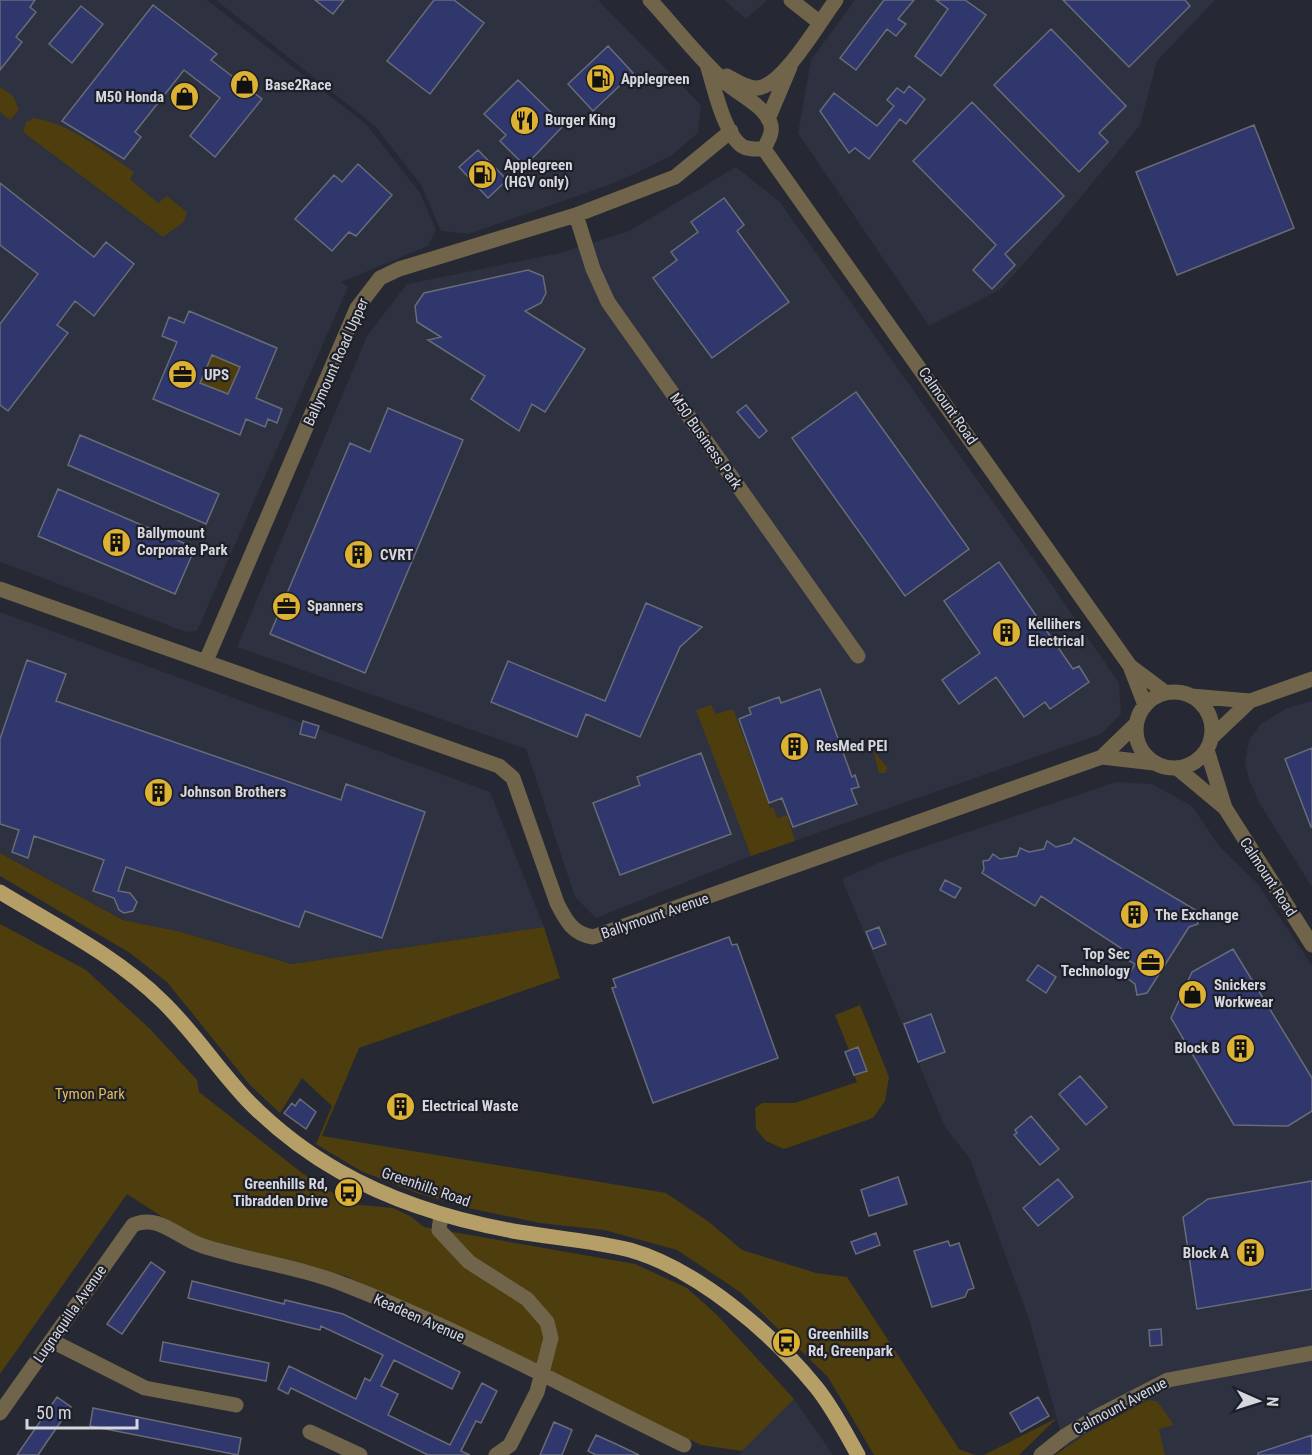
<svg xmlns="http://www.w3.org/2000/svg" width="1312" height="1455" font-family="'Roboto Condensed',sans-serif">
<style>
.built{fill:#2d3140}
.green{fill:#4e3d0d}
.building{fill:#2f376d;stroke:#696c77;stroke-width:1.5;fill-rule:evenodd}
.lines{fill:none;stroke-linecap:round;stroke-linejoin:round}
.minor{stroke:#70654a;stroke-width:15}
.major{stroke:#b69f67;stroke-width:15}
.labels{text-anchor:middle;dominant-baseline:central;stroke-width:4.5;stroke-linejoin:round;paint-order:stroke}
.poi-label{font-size:15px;font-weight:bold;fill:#d6d7de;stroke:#1d1f29;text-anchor:start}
.street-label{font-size:15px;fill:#d6d7de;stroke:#1d1f29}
.park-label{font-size:15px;fill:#e2bc5b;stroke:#1d1f29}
</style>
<rect width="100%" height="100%" fill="#262933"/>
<path class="built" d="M0,0h207l160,125 53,68 16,37 -8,16 -87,36 7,5 -151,344 -11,1 -186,-70z
M216,0h382l103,105 -3,28 -27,23 -54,26 -148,52 -28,-3 -20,-46 -46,-59z
M724,0h44l-22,19z
M855,0h360l-58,61 -17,64 -78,95 -61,69 -72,37 -131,-193 13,-73z
M736,167l43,34 275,387 65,95 2,31 -20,20 -350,122 -155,62 -21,-21 -49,-148 -289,-102 130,-311 40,-52 153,-31 69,-22z
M0,612l490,180 54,135 -252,37 -115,-33 -54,-11 -123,-67z
M1312,701v186l-52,-83 -11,-24 -4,-18 4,-22 12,-16 26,-16z
M1116,782l36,2 40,22 28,41 37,36 55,83v489h-245l-38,-136 -59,-160 -25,-32 -103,-248 43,-19z
M794,1399l39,56h-93l2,-4z"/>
<path class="green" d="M0,87l13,9 6,14 -9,10 -10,-8z
M33,118c33,3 73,35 101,54l-4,7 28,24 9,-7 20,16 -3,10 -21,15 -140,-105 3,-10z
M212,355l28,12 -12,27 -28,-11z
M711,705l5,9 17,-5 37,99h4l3,10 10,-3 8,26 -44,15 -55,-146z
M873,750l15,18 -3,5h-6z
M0,853l123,67 54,11 115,33 252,-37 16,51 -201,70 -37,88 344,57 43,29 33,28 74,23 31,4 112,172 16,6h-101l-46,-78 -88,-85 -63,-42 -73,-20 -64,-7 -72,-15 -51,-15 -56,-22 -45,-27 16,-38 -30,-28 -22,35 -30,-28 -83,-103 -37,-29 -130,-77z
M0,924l86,46 63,58 48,52 2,12 103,81 48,31 43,4 17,8 14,11 211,37 52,24 30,27 77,84 -52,52 -41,-6 -355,-169 -154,-40 -65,-42 -127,180z
M860,1005l29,72 -4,24 -12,17 -89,31 -18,-8 -10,-12 -1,-21 7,-5h33l62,-21 -3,-7 12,-4 -8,-24 -9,3 -14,-35z
M1148,1400l9,1 17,24 -15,4 6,26h-110l34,-23z
M1057,1418l-38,37h-35z"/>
<path class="building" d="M0,0h35l-5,7 6,5 -20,25 6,5 -22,28z
M315,0h29l-11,14z
M434,0h20l30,23 -54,71 -43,-33z
M884,0h30l-16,19 8,5 -10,12 -9,-7 -31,41 -16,-12z
M936,0h29l21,15 -45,61 -26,-20 33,-47z
M1063,0h122l5,6 -61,61z
M153,5l64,49 -6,6 51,39 -47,58 -25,-21 30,-38 -36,-28 -49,62 6,5 -17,22 -62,-38z
M81,6l22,18 -31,39 -23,-19z
M1051,29l75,77 -27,27 9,9 -29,30 -85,-87z
M608,46l25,27 -40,38 -25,-27z
M518,80l46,45 -39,41 -25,-25 6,-6 -22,-21z
M909,86l16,13 -19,25 -6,-5 -31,40 -14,-11 -6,5 -29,-42 14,-18 43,33 17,-20 -7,-6 10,-12 7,5z
M972,102l92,94 -59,58 10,11 -23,24 -19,-19 23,-25 -83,-84z
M1254,125l40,103 -117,47 -41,-103z
M478,150l29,30 -19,18 -29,-31z
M358,164l34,31 -36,41 -7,-4 -17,19 -37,-32 39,-44 8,7z
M0,183l94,74 12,-15 28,22 -40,52 -19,-15 -18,24 11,8 -60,78 -8,-6v-81l38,-50 -38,-29z
M724,198l20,27 -7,6 52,71 -77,56 -59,-80 24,-18 -6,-8 27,-20 -7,-10z
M528,270l15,6 3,17 -5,10 -16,8 60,38 -40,63 -13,-8 -13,27 -48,-32 14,-23 -57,-36 13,-3 -24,-15 -2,-16 9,-13z
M189,311l88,37 -21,50 26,11 -5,14 -9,-4 -3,8 -19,-8 -6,16 -87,-36 24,-57 -15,-6 7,-19 15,6zM212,355l28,12 -12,27 -28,-11z
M856,392l113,157 -64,47 -113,-158z
M746,405l21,26 -8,7 -22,-26z
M388,408l75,32 -98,233 -95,-39 80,-191 20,9z
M80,435l139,59 -13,30 -138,-59z
M58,489l137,59 -20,46 -137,-58z
M999,562l74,107 6,-3 10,16 -39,27 -5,-7 -21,15 -28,-40 -37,27 -17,-24 38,-27 -36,-52z
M646,603l56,24 -22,20 -40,90 -54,-23 -9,23 -86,-35 17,-41 97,40z
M27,660l39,14 -10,27 285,99 5,-16 79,28 -43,126 -77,-27 -6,16 -173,-60 -8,24 12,2 7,9 -4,9 -9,2 -5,-3 -5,-12 -21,-7 11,-31 -70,-24 -6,22 -16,-6 7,-22 -19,-6v-85z
M820,689l32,88 3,-2 4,12 -8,2 6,15 -64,23 -11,-29 -13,5 -30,-84 12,-5 -2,-6 30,-11 2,6z
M303,721l16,5 -4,12 -15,-4z
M1312,748v79h-1l-26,-68z
M701,753l30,81 -111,41 -27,-72 47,-18 -3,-8z
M1074,838l125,74 -2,5 1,7 -9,3 -42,66 -10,2 -2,-11 -8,-6 8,-14 -16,-9 2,-7 -80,-52 -6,10 -53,-33 2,-4 -1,-8 6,-1 4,-6 7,5 17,-3 3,-8 9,4 15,-3 3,-8 9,6 15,-4z
M945,880l16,8 -6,10 -15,-8z
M879,927l7,17 -13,5 -7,-17z
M729,937l3,8 5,-1 41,114 -125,45 -41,-115 4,-1 -3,-8z
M1233,949l79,129v33l-24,15 -54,-1 -63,-107 21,-46z
M1038,965l18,12 -10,16 -19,-13z
M931,1014l14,38 -27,10 -14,-38z
M858,1047l9,24 -13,4 -9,-23z
M1080,1076l27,31 -21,18 -27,-31z
M398,1095l12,4 -3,11 -13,-3z
M300,1099l16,13 -10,17 -22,-16 8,-10 3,3z
M1031,1116l28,33 -19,16 -26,-30 3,-2 -2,-3z
M898,1177l9,27 -38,12 -8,-26z
M1058,1179l15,18 -35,29 -15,-18z
M1312,1181v108l-115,20 -14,-92 25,-18z
M876,1233l4,12 -24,9 -5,-12z
M948,1241l2,5 9,-3 15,45 -6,2 -3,7 -33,10 -18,-56z
M151,1262l14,10 -43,62 -15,-10z
M192,1281l92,23 1,-4 58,14 117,58 -8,17 -58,-29 -13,26 17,8 -10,21 62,30 32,-62 15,8 -16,32 -5,-2 -15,30 9,4h-42l-137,-67 -3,6 -10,-5 11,-23 67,33 9,-21 5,3 13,-26 -62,-29 -1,4 -132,-32z
M1161,1329l1,16 -12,1 -1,-16z
M163,1342l106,21 -3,18 -106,-20z
M57,1397l14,10 -25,36 -8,12h-21z
M1038,1397l11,19 -28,16 -11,-19z
M93,1408l148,30 -3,17 -148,-29z
M554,1422l18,8 -10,25h-22z
M596,1435l20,9 23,11h-43l-8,-4z
M1312,1435v20h-54v-2z"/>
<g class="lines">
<path class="minor" d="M650,0c25,27 48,57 75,82 14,13 37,22 45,40 4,10 -2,18 -6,27 -7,0 -16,1 -22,-3 -18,-12 -29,-62 -35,-82
M791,0l28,22
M727,76c9,5 21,13 31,12 26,-3 62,-67 78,-88
M768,119l22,-52
M764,149l366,517 15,39
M576,215l17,54 15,33 250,354
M0,589l499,177 14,12 44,125c9,18 16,31 36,34l509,-180 34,-33
M206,661l151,-353 23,-30 19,-9 177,-54 99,-38 56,-46
M1130,666l36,27
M1136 730a38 38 0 1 1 76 0a38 38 0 1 1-76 0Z
M1191,696l59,5
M1211,738l39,-37 62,-22
M1207,750l18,58 87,137
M1102,757l52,6
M1177,768l48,40
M441,1215l-2,15 30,32 58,37 20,23 4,16 -14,54 -27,53 -14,10
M52,1341l93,47 91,17
M0,1413l133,-188c26,-12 46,14 70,21 47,15 98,21 145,40 115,45 225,105 336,159
M310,1432l50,23
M1041,1455l24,-19 33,-20 70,-36 144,-27"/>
<path class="major" d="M0,892c56,34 116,64 163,110 32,31 56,69 87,101 26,26 57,50 89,68 56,32 117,50 180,61 37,6 75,9 111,18 67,19 142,83 186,137 17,21 29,45 42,68"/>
</g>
<defs>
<symbol id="fuel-disc" viewBox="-11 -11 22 22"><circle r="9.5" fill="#ddb133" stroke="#1d1f29"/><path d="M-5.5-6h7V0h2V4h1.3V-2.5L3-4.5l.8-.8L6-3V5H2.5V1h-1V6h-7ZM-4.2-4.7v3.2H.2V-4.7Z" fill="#111"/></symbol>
<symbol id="shop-disc" viewBox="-11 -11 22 22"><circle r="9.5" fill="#ddb133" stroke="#1d1f29"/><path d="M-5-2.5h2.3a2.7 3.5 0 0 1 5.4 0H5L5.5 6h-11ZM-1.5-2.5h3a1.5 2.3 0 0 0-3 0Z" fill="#111"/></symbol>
<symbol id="restaurant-disc" viewBox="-11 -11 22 22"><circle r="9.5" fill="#ddb133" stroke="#1d1f29"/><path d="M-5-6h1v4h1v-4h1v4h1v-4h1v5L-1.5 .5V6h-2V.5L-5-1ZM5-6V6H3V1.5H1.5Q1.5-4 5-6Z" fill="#111"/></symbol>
<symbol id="office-disc" viewBox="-11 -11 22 22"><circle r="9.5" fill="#ddb133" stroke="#1d1f29"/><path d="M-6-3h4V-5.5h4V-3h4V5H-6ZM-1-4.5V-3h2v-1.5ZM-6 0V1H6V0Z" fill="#111"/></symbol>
<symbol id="building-disc" viewBox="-11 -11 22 22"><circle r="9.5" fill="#ddb133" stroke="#1d1f29"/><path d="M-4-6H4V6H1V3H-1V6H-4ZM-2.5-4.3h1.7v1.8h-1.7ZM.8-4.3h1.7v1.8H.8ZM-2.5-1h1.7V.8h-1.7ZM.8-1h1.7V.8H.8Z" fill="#111"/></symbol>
<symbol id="bus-disc" viewBox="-11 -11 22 22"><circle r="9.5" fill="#ddb133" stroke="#1d1f29"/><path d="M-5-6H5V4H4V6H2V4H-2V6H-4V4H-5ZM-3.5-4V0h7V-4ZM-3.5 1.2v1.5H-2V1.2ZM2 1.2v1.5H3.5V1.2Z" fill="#111"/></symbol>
</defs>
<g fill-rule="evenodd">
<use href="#fuel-disc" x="584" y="62" width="33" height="33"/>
<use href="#shop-disc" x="228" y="68" width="33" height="33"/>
<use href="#shop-disc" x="168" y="80" width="33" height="33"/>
<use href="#restaurant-disc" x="508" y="104" width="33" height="33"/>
<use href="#fuel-disc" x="466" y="158" width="33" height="33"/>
<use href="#office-disc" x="166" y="358" width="33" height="33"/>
<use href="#building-disc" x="100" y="526" width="33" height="33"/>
<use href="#building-disc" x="342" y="538" width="33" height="33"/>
<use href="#office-disc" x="270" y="590" width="33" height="33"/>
<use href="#building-disc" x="990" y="616" width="33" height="33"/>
<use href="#building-disc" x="778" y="730" width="33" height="33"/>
<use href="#building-disc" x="142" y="776" width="33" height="33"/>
<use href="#building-disc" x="1118" y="898" width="33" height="33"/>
<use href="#office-disc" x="1134" y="946" width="33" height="33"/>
<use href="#shop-disc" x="1176" y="978" width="33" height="33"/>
<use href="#building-disc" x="1224" y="1032" width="33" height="33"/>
<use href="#building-disc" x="384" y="1090" width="33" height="33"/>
<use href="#bus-disc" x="332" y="1176" width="33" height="33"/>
<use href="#building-disc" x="1234" y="1236" width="33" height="33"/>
<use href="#bus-disc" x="770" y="1326" width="33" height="33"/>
</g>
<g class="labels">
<g class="poi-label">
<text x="621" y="79">Applegreen</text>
<text x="265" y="85">Base2Race</text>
<text x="164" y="97" text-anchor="end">M50 Honda</text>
<text x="545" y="120">Burger King</text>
<text x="504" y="165">Applegreen<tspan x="504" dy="17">(HGV only)</tspan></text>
<text x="204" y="375">UPS</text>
<text x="137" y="533">Ballymount<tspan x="137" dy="17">Corporate Park</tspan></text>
<text x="380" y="555">CVRT</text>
<text x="307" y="606">Spanners</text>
<text x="1028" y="624">Kellihers<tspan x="1028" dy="17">Electrical</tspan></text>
<text x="816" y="746">ResMed PEI</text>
<text x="180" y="792">Johnson Brothers</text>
<text x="1155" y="915">The Exchange</text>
<text x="1130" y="954" text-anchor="end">Top Sec<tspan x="1130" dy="17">Technology</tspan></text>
<text x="1214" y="985">Snickers<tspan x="1214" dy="17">Workwear</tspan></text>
<text x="1220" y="1048" text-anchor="end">Block B</text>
<text x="422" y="1106">Electrical Waste</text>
<text x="328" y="1184" text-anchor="end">Greenhills Rd,<tspan x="328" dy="17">Tibradden Drive</tspan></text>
<text x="1229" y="1253" text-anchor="end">Block A</text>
<text x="808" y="1334">Greenhills<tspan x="808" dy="17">Rd, Greenpark</tspan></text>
</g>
<g class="street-label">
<text transform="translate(336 362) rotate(-66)">Ballymount Road Upper</text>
<text transform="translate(948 406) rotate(55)">Calmount Road</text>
<text transform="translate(706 441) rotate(55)">M50 Business Park</text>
<text transform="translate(1268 877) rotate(57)">Calmount Road</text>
<text transform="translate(655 916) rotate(-19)">Ballymount Avenue</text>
<text transform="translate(426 1187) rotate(19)">Greenhills Road</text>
<text transform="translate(70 1314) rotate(-55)">Lugnaquilla Avenue</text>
<text transform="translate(419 1318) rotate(24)">Keadeen Avenue</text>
<text transform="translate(1120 1406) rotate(-28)">Calmount Avenue</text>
</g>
<g class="park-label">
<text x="90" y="1094">Tymon Park</text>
</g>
</g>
<g transform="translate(1258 1401) rotate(93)" stroke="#1d1f29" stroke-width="4.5" paint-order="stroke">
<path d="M0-4.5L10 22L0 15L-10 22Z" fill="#d6d7de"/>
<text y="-9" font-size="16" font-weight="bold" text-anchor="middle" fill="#d6d7de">N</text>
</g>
<path d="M27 1419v9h110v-9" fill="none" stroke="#d6d7de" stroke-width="3"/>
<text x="36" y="1419" font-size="18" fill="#d6d7de" stroke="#1d1f29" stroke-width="4.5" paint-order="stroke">50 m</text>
</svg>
